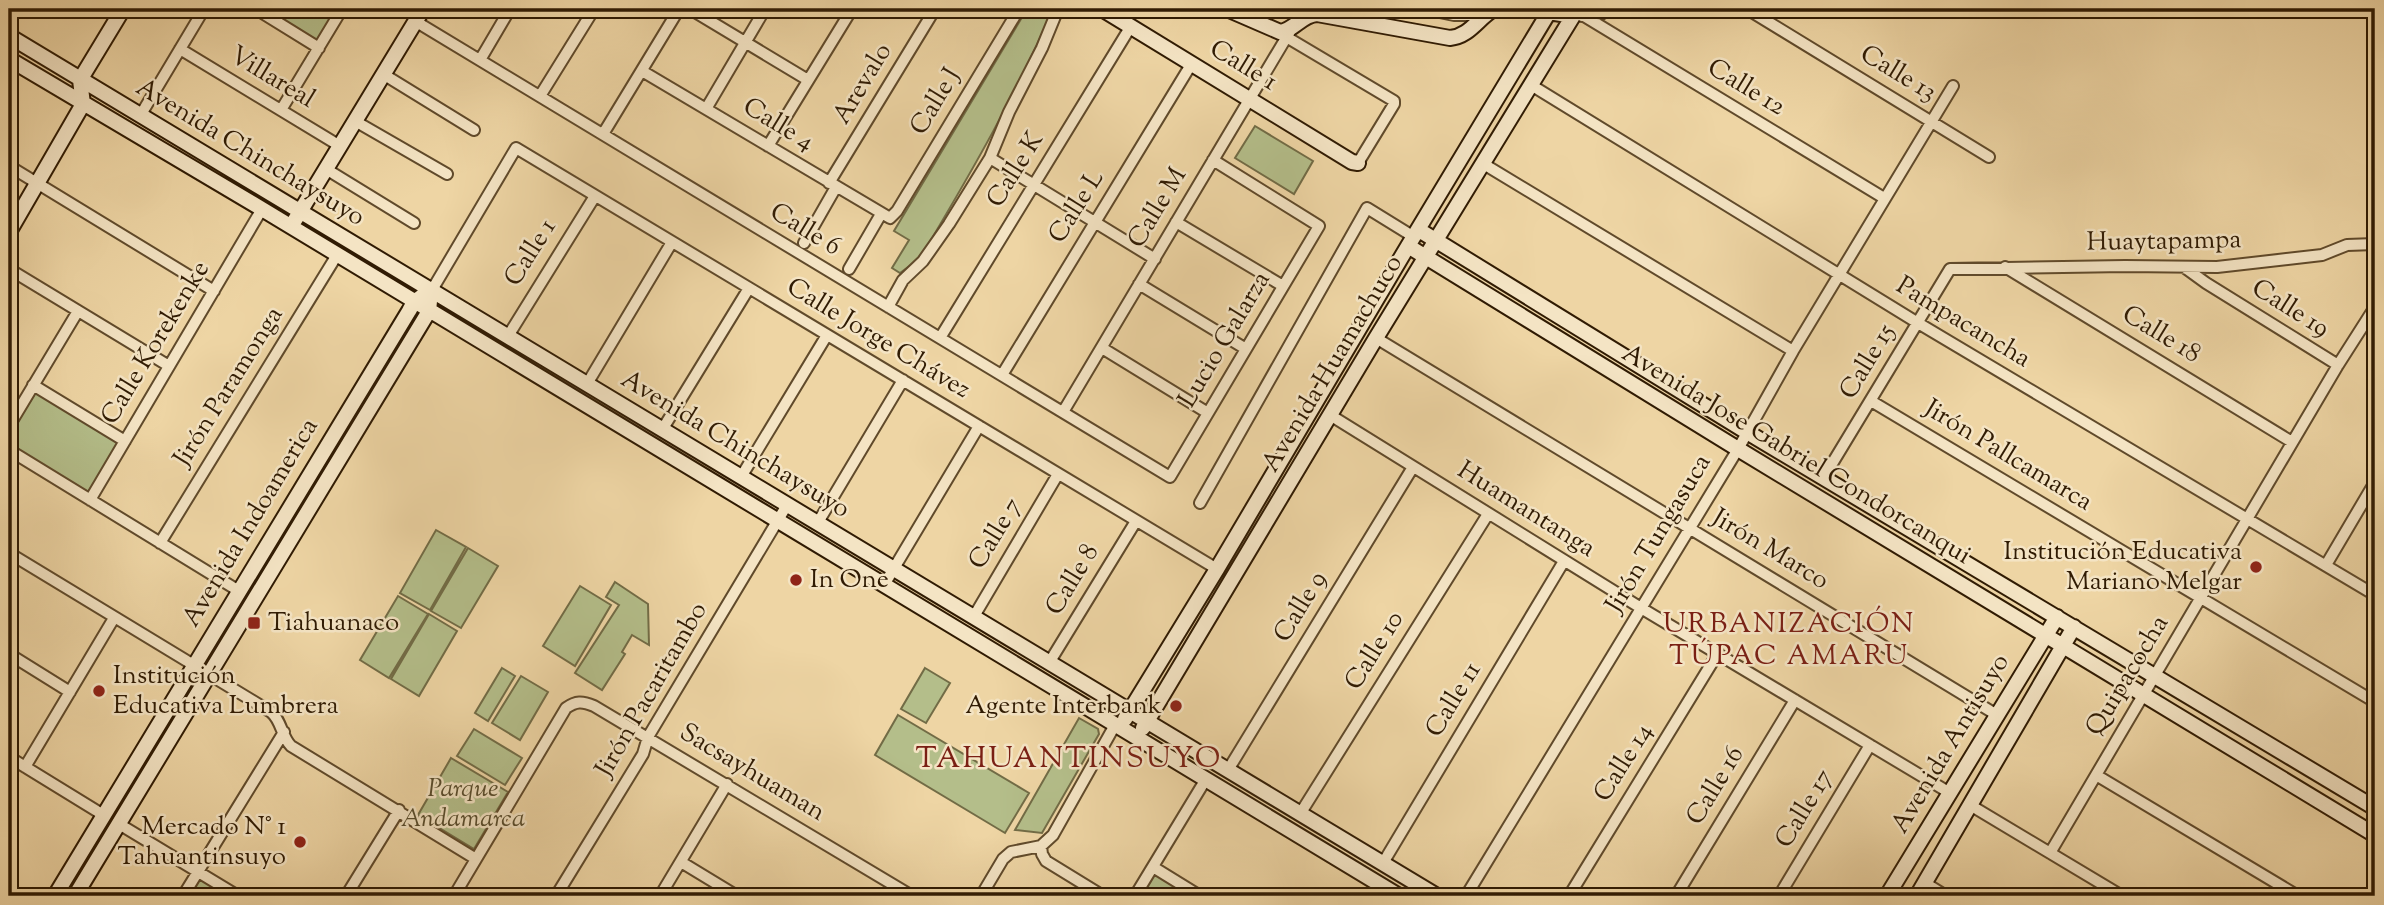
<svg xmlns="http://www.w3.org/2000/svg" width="2384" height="905" font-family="'Sorts Mill Goudy',serif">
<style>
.green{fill:#b4be8a;stroke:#726c46;stroke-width:2}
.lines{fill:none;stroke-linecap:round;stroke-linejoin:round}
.street-casing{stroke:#604a2b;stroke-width:14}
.secondary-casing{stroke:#301b03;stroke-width:18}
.street{stroke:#f4e4c4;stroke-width:10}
.secondary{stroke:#f4e4c4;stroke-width:14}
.poi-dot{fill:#8f2418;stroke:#f4e4c4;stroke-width:2.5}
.labels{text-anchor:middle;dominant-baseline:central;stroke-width:5;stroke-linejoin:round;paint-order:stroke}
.street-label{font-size:26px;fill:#301b03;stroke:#f4e4c4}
.poi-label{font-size:26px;fill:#301b03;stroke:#f4e4c4;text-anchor:end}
.park-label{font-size:26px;font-style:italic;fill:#584c2c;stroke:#f4e4c4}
.neighbourhood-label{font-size:28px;letter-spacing:2px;fill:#7a1f14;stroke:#f4e4c4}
.quarter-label{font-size:30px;letter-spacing:2px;fill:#7a1f14;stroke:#f4e4c4}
</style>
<rect width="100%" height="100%" fill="#eed5a4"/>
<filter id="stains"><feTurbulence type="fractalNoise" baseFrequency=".00286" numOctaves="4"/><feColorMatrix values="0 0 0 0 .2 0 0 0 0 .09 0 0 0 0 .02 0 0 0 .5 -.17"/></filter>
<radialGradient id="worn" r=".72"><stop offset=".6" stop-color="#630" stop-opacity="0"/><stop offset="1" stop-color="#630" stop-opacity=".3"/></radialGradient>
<path class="green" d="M264,9h72l-19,32z
M1027,9h26c-36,84 -81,162 -128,241l-6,9 -19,14 -8,-5 17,-28 -15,-9z
M1255,126l58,35 -19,33 -59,-36z
M37,390l83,51 -33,53 -78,-48v-10z
M436,530l30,17 -36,63 -30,-17z
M468,548l30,18 -37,62 -30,-17z
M615,582l33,22 1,41 -17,-10 -10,17 3,2 -23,36 -27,-17 44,-68 -13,-8z
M580,586l31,19 -36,61 -32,-20z
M398,596l30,18 -39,64 -29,-18z
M429,614l28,17 -38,65 -28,-17z
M502,668l13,8 -27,45 -13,-8z
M925,668l25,15 -24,40 -25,-14z
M521,676l27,16 -28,48 -28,-17z
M898,715l131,78 -24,40 -130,-78z
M1079,718l19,11 1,5 -57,99 -27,-3z
M474,729l48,29 -17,27 -48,-29z
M451,758l57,34 -34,57 -56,-34z
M1155,871l40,25h-56z
M199,877l32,19h-44z"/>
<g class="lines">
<defs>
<path id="street" d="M256,9l63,39
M690,9l118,71
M1292,9l9,11
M1425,9l29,6h31
M1747,9l242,148
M1582,16l19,-2 8,-5
M1584,16l300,182
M415,21l755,456 149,-251 -106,-66
M1288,38l106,63v3l-36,59
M180,49l160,97
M480,60l30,-51
M642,71l248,147 7,-7 122,-202
M383,74l91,56
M1531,85l387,238 457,272
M540,96l54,-87
M706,109l59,-100
M281,110l61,-101
M140,116l64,-107
M355,121l92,53
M603,134l76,-125
M768,146l84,-137
M990,158l165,101
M1482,163l311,188
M9,166l205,125
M326,169l88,54
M829,183l106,-174
M1176,222l107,64
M804,243l32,-56
M2005,267l287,175
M2184,267l22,16 132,82
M9,269l160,97
M849,269l32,-55
M1139,284l107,65
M432,290l84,-142 701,421
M888,307l15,-27 20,-19 26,-37 41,-66 19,-46 33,-64 16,-39
M508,336l87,-140
M940,338l191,-312
M1376,338l621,377
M1102,348l106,65
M1002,375l190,-312
M587,384l85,-142
M33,385l92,56
M1871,401l504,301
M1063,412l229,-384
M1330,415l311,193 309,185
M9,426l69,-115
M662,430l87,-142
M9,450l230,141
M741,477l86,-142
M1824,477l126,-208 175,-3 92,1 105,-12 25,-10 28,-1
M90,500l172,-291
M1200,503l167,-295 47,29
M817,524l86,-144
M160,543l177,-288
M9,553l262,159c11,9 10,24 20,34l185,113
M2326,565l49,-83
M884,585l95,-159
M973,618l85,-144
M9,654l61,38
M1049,663l87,-142
M9,757l96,59
M25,767l89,-149
M1228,770l185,-303
M2096,775l202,121
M1970,805l152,91
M1300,814l188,-300
M119,824l119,72
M1041,846l1,8 4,7 57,35
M2050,853l288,-488 37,-58
M681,862l56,34
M1383,863l181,-302
M1153,867l47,29
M1925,883l21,13
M183,896l101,-164
M346,896l53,-86
M454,896l112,-188c10,-7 16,-7 28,-2l318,190
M556,896l87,-142 5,-17 139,-232
M660,896l67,-112
M981,896l22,-37 8,-7 30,-6 12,-11 62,-110
M1135,896l71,-117
M1466,896l272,-447 55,-98 160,-265
M1569,896l149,-243
M1676,896l119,-196
M1779,896l91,-151"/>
<path id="secondary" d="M1102,9l250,153 6,1
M1227,9l53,23c15,-2 21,-17 37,-18l133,24c20,-2 28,-20 44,-29
M9,36l1428,860
M9,59l253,150 1137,687
M295,220l128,-211
M1419,230l328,202 628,376
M9,232l74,-128 -3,-24 43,-71
M1408,246l330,203 637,386
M1125,719l92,-150 191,-323 141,-234
M1143,728l233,-390 197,-322 -42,-7
M55,896l354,-585 5,-9 8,-6
M75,896l354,-585 1,-10
M1887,896l170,-279
M1917,896l157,-269"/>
</defs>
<use href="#street" class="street-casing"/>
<use href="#secondary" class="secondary-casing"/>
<use href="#street" class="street"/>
<use href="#secondary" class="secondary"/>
</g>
<g class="poi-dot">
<circle cx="2256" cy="567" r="7"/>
<circle cx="796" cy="580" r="7"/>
<rect x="247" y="616" width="14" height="14" rx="3.5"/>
<circle cx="99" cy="691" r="7"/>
<circle cx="1176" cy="706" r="7"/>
<circle cx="300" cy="842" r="7"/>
</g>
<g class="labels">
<g class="street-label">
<text transform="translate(1243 66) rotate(31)">Calle 1</text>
<text transform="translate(1898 74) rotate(31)">Calle 13</text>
<text transform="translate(272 78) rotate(31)">Villareal</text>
<text transform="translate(863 84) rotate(-59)">Arevalo</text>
<text transform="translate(1746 88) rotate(31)">Calle 12</text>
<text transform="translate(936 102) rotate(-59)">Calle J</text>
<text transform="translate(778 125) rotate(31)">Calle 4</text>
<text transform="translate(250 153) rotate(31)">Avenida Chinchaysuyo</text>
<text transform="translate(1016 170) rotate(-58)">Calle K</text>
<text transform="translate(1077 207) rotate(-58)">Calle L</text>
<text transform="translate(1158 208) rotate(-59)">Calle M</text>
<text transform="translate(805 230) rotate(31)">Calle 6</text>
<text transform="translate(2164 242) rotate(-1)">Huaytapampa</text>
<text transform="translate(531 253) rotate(-58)">Calle 1</text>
<text transform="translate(2290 309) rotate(32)">Calle 19</text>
<text transform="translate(1963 323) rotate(31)">Pampacancha</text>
<text transform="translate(2161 335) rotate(31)">Calle 18</text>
<text transform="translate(878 339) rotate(31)">Calle Jorge Chávez</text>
<text transform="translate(1225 340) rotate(-59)">Lucio Galarza</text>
<text transform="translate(156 343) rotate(-59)">Calle Korekenke</text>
<text transform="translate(1868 362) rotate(-59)">Calle 15</text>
<text transform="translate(1333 364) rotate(-59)">Avenida Huamachuco</text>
<text transform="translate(229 387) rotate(-58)">Jirón Paramonga</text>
<text transform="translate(735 445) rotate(31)">Avenida Chinchaysuyo</text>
<text transform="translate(1796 455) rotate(31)">Avenida Jose Gabriel Condorcanqui</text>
<text transform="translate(2008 456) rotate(31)">Jirón Pallcamarca</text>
<text transform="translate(1526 510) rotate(32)">Huamantanga</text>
<text transform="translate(251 523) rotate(-59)">Avenida Indoamerica</text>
<text transform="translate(996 534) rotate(-59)">Calle 7</text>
<text transform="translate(1659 534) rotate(-59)">Jirón Tungasuca</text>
<text transform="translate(1770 550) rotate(31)">Jirón Marco</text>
<text transform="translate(1073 580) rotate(-59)">Calle 8</text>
<text transform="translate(1301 607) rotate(-59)">Calle 9</text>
<text transform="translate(1375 651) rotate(-58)">Calle 10</text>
<text transform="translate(2128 676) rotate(-59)">Quipacocha</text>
<text transform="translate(652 690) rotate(-60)">Jirón Pacaritambo</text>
<text transform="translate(1454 700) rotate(-59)">Calle 11</text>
<text transform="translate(1951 744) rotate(-59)">Avenida Antisuyo</text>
<text transform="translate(1624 763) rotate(-58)">Calle 14</text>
<text transform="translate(752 773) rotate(31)">Sacsayhuaman</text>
<text transform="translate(1716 786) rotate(-59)">Calle 16</text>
<text transform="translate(1805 809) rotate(-59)">Calle 17</text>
</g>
<g class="poi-label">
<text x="2242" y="552">Institución Educativa<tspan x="2242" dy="30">Mariano Melgar</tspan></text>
<text x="810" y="580" text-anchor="start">In One</text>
<text x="268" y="623" text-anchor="start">Tiahuanaco</text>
<text x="113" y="676" text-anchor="start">Institución<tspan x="113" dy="30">Educativa Lumbrera</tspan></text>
<text x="1162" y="706">Agente Interbank</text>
<text x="286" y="827">Mercado N° 1<tspan x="286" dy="30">Tahuantinsuyo</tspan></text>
</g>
<g class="park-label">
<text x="463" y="789">Parque<tspan x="463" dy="30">Andamarca</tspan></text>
</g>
<g class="neighbourhood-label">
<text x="1789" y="625">URBANIZACIÓN<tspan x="1789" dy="32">TÚPAC AMARU</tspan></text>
</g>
<g class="quarter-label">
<text x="1069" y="759">TAHUANTINSUYO</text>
</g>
</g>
<rect width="2384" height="905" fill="none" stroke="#eed5a4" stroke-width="35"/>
<rect x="10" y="10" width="2363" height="884" fill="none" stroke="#301b03" stroke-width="3.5"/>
<rect x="18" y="18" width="2349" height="870" fill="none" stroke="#301b03" stroke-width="2"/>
<rect width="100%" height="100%" filter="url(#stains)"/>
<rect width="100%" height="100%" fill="url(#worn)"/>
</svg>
